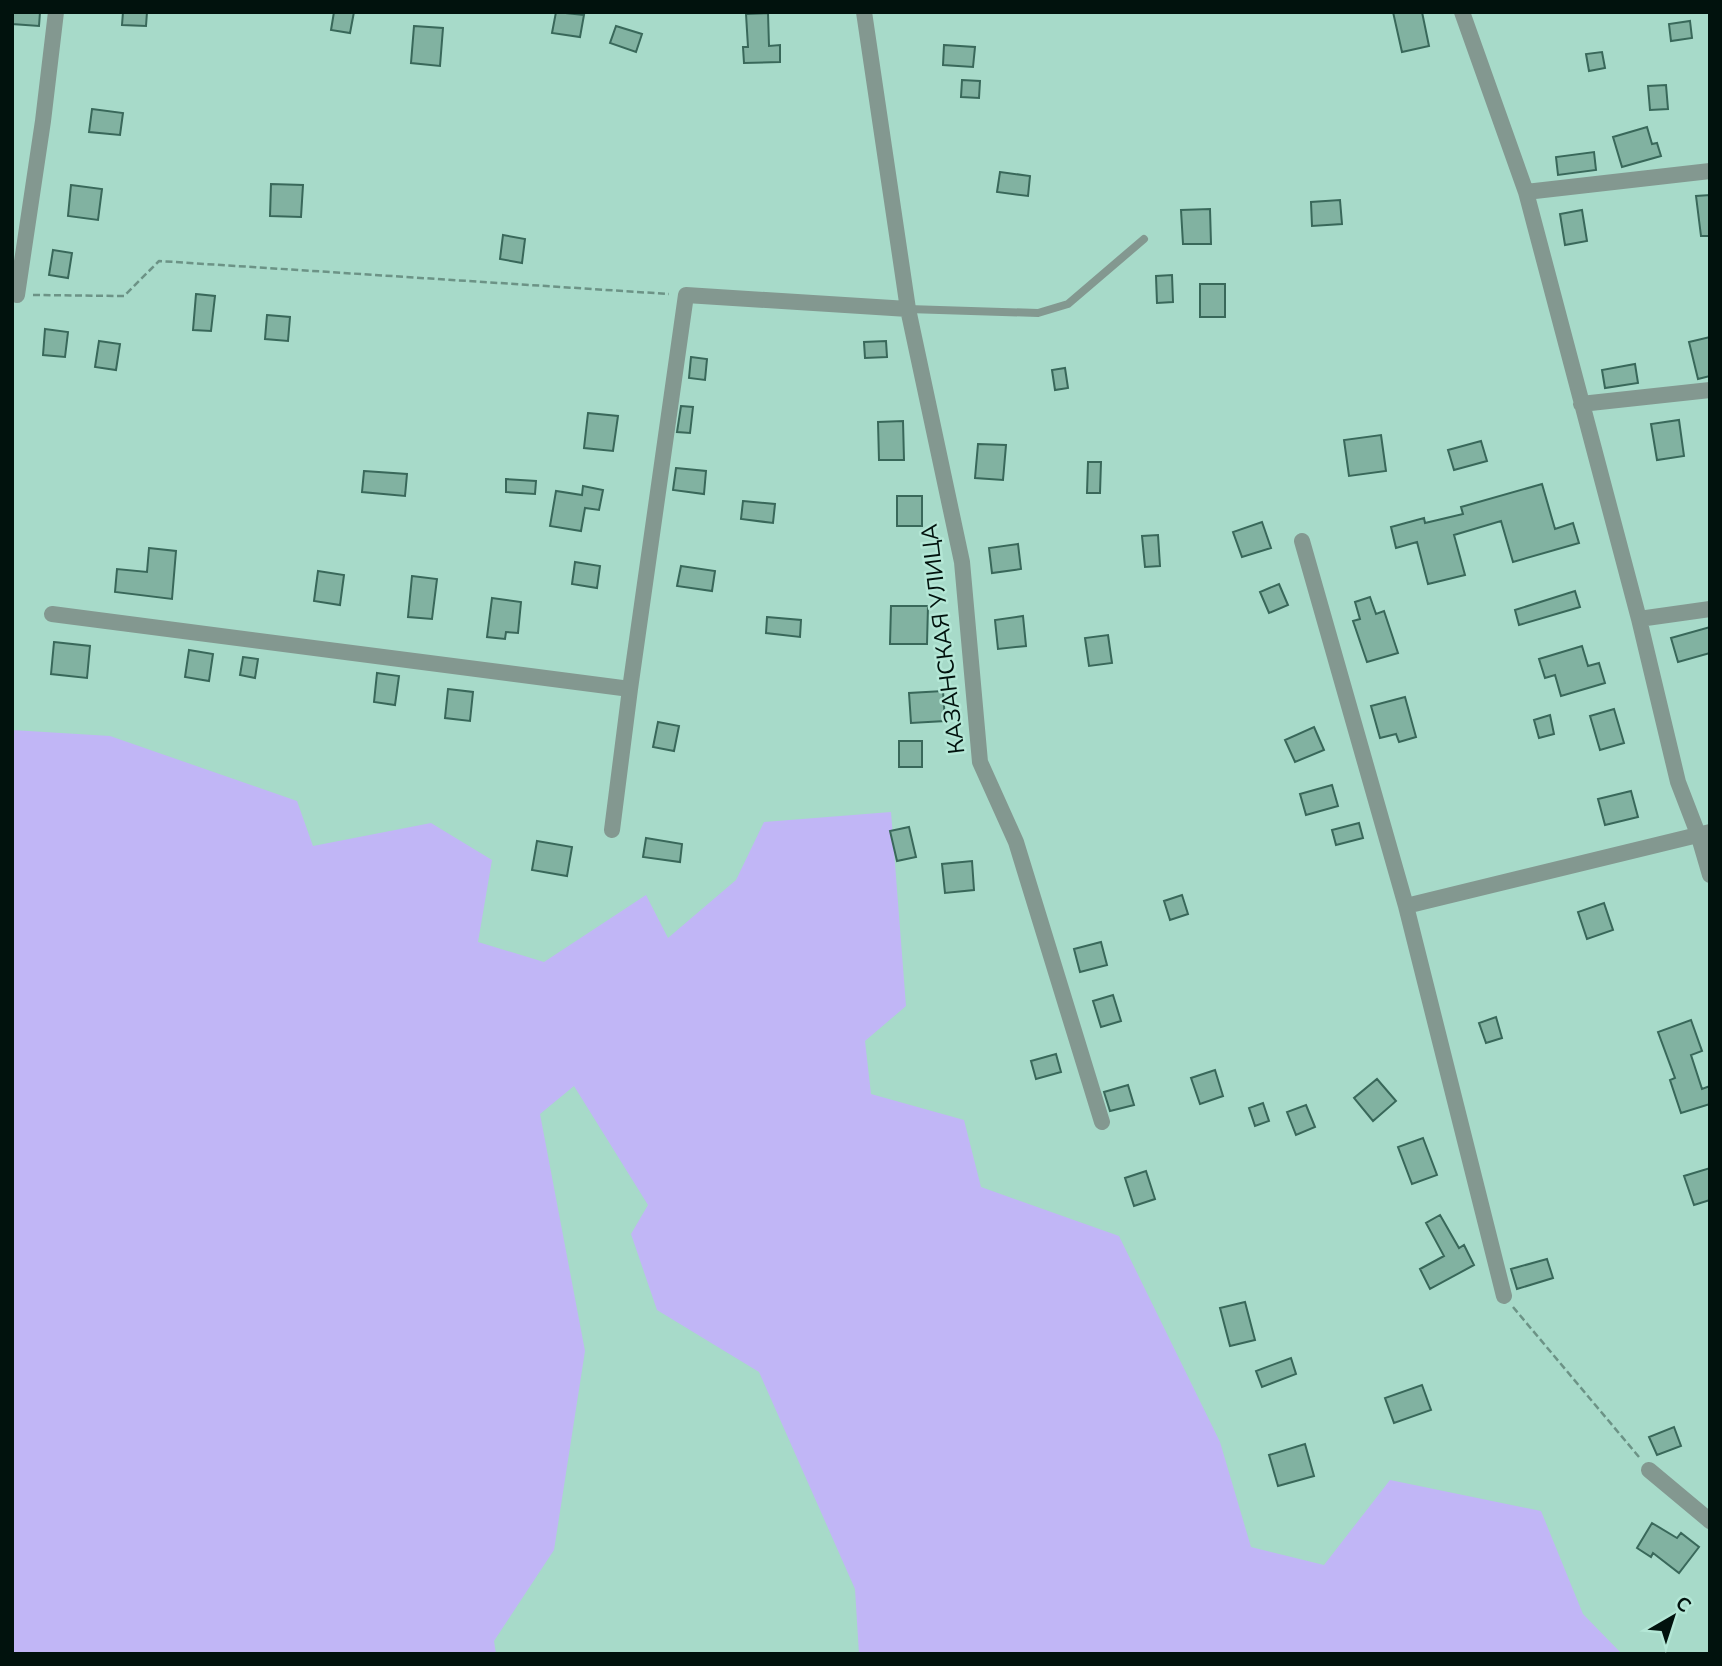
<svg xmlns="http://www.w3.org/2000/svg" width="1722" height="1666" font-family="'Nunito Sans',sans-serif">
<style>
.green{fill:#c1b6f6}
.building{fill:#81b2a1;stroke:#39685a;stroke-width:2}
.lines{fill:none;stroke-linecap:round;stroke-linejoin:round}
.path{stroke:#6c9386;stroke-width:2.5;stroke-dasharray:7 3.5;stroke-linecap:butt}
.service{stroke:#839890;stroke-width:8}
.minor{stroke:#839890;stroke-width:16}
.labels{text-anchor:middle;dominant-baseline:central;stroke-width:5;stroke-linejoin:round;paint-order:stroke}
.street-label{font-size:23px;fill:#01120d;stroke:#b4e7d6}
</style>
<rect width="100%" height="100%" fill="#a7dac9"/>
<path class="green" d="M12,730l98,6 187,65 16,45 118,-23 61,37 -14,82 66,20 102,-67 22,43 68,-58 28,-58 127,-10 15,194 -41,35 6,53 93,26 17,67 138,49 101,206 31,105 73,18 66,-85 151,31 42,103 39,40h-763l-4,-65 -96,-217 -102,-62 -26,-76 17,-29 -74,-119 -34,28 45,237 -31,199 -60,91 2,13h-484z"/>
<path class="building" d="M12,12h28l-1,14 -27,-2z
M123,12h24l-1,14 -24,-1z
M334,12h20l-4,21 -19,-3z
M556,12l28,3 -4,22 -28,-4z
M1393,12h29l7,34 -27,6z
M768,13l1,33 11,-1v17l-36,1 -1,-16h5l-2,-33z
M1690,21l2,17 -21,3 -2,-17z
M414,26l29,2 -3,38 -29,-3z
M616,26l26,8 -6,18 -26,-9z
M944,45l31,2 -2,20 -30,-2z
M1602,52l3,16 -16,3 -3,-17z
M962,80l18,1 -1,17 -18,-1z
M1666,85l2,24 -18,1 -2,-24z
M92,109l31,4 -3,22 -31,-3z
M1647,127l5,17 5,-1 4,13 -39,11 -9,-30z
M1594,152l2,18 -38,5 -2,-18z
M1000,172l30,4 -2,20 -31,-4z
M271,184l32,1 -2,32 -31,-1z
M71,185l31,4 -4,31 -30,-4z
M1710,195v41h-9l-5,-40z
M1340,200l2,24 -30,2 -1,-24z
M1210,209l1,35h-28l-2,-34z
M1582,210l5,31 -22,4 -5,-31z
M503,235l22,4 -3,24 -22,-4z
M53,250l19,3 -4,25 -19,-3z
M1172,275l1,27 -16,1 -1,-27z
M1200,284h25v33h-25z
M196,294l19,2 -4,35 -18,-1z
M267,315l23,2 -2,24 -23,-2z
M45,329l23,3 -3,25 -22,-2z
M1710,337v39l-12,3 -9,-37z
M99,341l21,3 -4,26 -21,-3z
M886,341l1,16 -22,1 -1,-16z
M691,357l16,2 -2,21 -16,-2z
M1635,364l3,19 -33,5 -3,-18z
M1065,368l3,20 -13,2 -3,-20z
M681,406l12,1 -3,26 -13,-1z
M588,413l30,3 -5,35 -29,-3z
M1679,420l5,36 -27,4 -6,-36z
M903,421l1,39h-25l-1,-38z
M1381,435l5,36 -37,5 -5,-36z
M1481,441l6,20 -33,9 -6,-20z
M978,444l28,1 -3,35 -28,-2z
M1088,462h13l-1,31h-13z
M676,468l30,3 -2,23 -31,-4z
M364,471l43,3 -2,22 -43,-4z
M506,479l30,2 -1,13 -29,-2z
M1542,484l13,45 18,-6 6,20 -66,19 -12,-41 -47,14 11,40 -37,9 -11,-42 -21,6 -5,-21 33,-9 1,5 38,-9 -2,-7z
M583,486l20,4 -4,20 -14,-2 -4,23 -31,-5 6,-35 26,4z
M897,496h25v30h-25z
M743,501l32,3 -2,19 -32,-4z
M1262,522l9,26 -29,9 -9,-25z
M1158,535l2,31 -15,1 -3,-31z
M1018,544l3,25 -29,4 -3,-25z
M149,548l27,3 -4,48 -57,-7 2,-23 30,3z
M575,562l25,4 -3,22 -25,-4z
M681,566l34,5 -3,20 -35,-5z
M318,571l26,4 -4,30 -26,-4z
M412,576l25,3 -5,40 -24,-2z
M1279,584l9,21 -19,8 -9,-21z
M1575,591l5,16 -61,18 -4,-15z
M1370,597l6,17 8,-3 14,42 -31,9 -14,-41 7,-2 -5,-17z
M492,598l29,4 -3,31 -12,-1 -1,7 -18,-2z
M891,606h37l-1,38h-37z
M1023,616l3,30 -28,3 -3,-29z
M767,617l34,3 -1,17 -34,-4z
M1710,627v26l-32,9 -7,-24z
M1108,635l4,28 -23,3 -4,-28z
M54,642l36,4 -3,32 -36,-4z
M1582,646l6,20 11,-3 6,20 -44,13 -6,-21 -10,3 -6,-19z
M189,650l24,4 -4,27 -24,-4z
M243,657l15,2 -3,19 -15,-3z
M377,673l22,3 -4,29 -21,-3z
M448,689l25,3 -3,29 -25,-3z
M943,691l2,30 -34,2 -2,-30z
M1405,697l11,40 -17,5 -3,-8 -16,4 -9,-32z
M1614,709l10,34 -24,7 -10,-34z
M1550,715l4,19 -15,4 -5,-18z
M658,722l21,4 -5,25 -21,-4z
M1314,727l10,23 -29,12 -10,-22z
M899,741h23v26h-23z
M1332,785l6,21 -32,9 -6,-21z
M1631,791l7,26 -33,8 -7,-26z
M1359,823l4,15 -27,7 -4,-15z
M909,827l7,30 -19,4 -7,-30z
M646,838l36,6 -2,18 -37,-5z
M537,841l35,6 -5,29 -35,-6z
M972,861l2,29 -29,3 -3,-29z
M1182,895l6,19 -18,6 -6,-19z
M1604,903l9,27 -26,9 -9,-27z
M1101,942l6,23 -27,7 -6,-23z
M1113,995l8,26 -20,6 -8,-26z
M1496,1017l6,21 -16,5 -7,-20z
M1691,1020l11,31 -11,4 11,34 8,-3v18l-29,9 -11,-33 5,-2 -17,-46z
M1056,1054l5,18 -25,7 -5,-18z
M1215,1070l8,26 -23,8 -9,-26z
M1377,1079l19,22 -23,20 -19,-23z
M1128,1085l6,20 -24,6 -6,-19z
M1263,1103l6,18 -14,5 -6,-18z
M1306,1105l9,22 -19,8 -9,-23z
M1423,1138l14,37 -25,9 -14,-37z
M1710,1168v32l-16,5 -10,-29z
M1146,1171l9,28 -21,7 -9,-28z
M1440,1215l19,33 5,-3 10,20 -44,24 -10,-20 24,-13 -18,-33z
M1547,1259l6,19 -36,11 -6,-20z
M1245,1302l10,38 -25,6 -10,-38z
M1291,1358l5,16 -34,13 -6,-16z
M1422,1385l9,25 -37,13 -9,-25z
M1674,1427l7,19 -24,9 -8,-18z
M1305,1444l9,32 -36,10 -9,-31z
M1652,1523l25,15 4,-5 18,14 -20,26 -26,-20 -2,4 -14,-9z"/>
<g class="lines">
<path class="path" d="M33,295l91,1 35,-35 510,33
M1513,1307l126,150"/>
<path class="service" d="M908,309l130,4 30,-9 76,-65"/>
<path class="minor" d="M864,12l44,297 54,253 18,200 36,80 86,280
M1462,12l64,180 113,427 39,163 20,52 12,41
M1526,192l184,-21
M17,295l26,-174 13,-109
M1581,404l129,-14
M1302,541l104,365 98,390
M52,614l578,75
M1639,619l71,-10
M612,830l18,-141 56,-394 222,14
M1406,906l304,-74
M1649,1470l61,51"/>
</g>
<g class="labels">
<g class="street-label">
<text transform="translate(943 639) rotate(-97)">КАЗАНСКАЯ УЛИЦА</text>
</g>
</g>
<rect width="1722" height="1666" fill="none" stroke="#01120d" stroke-width="28"/>
<g transform="translate(1673 1617) rotate(39)" stroke="#b4e7d6" stroke-width="5" paint-order="stroke">
<path d="M0-5L12 26L0 18L-12 26Z" fill="#01120d"/>
<text y="-10" font-size="19" font-weight="bold" text-anchor="middle" fill="#01120d">С</text>
</g>
</svg>
